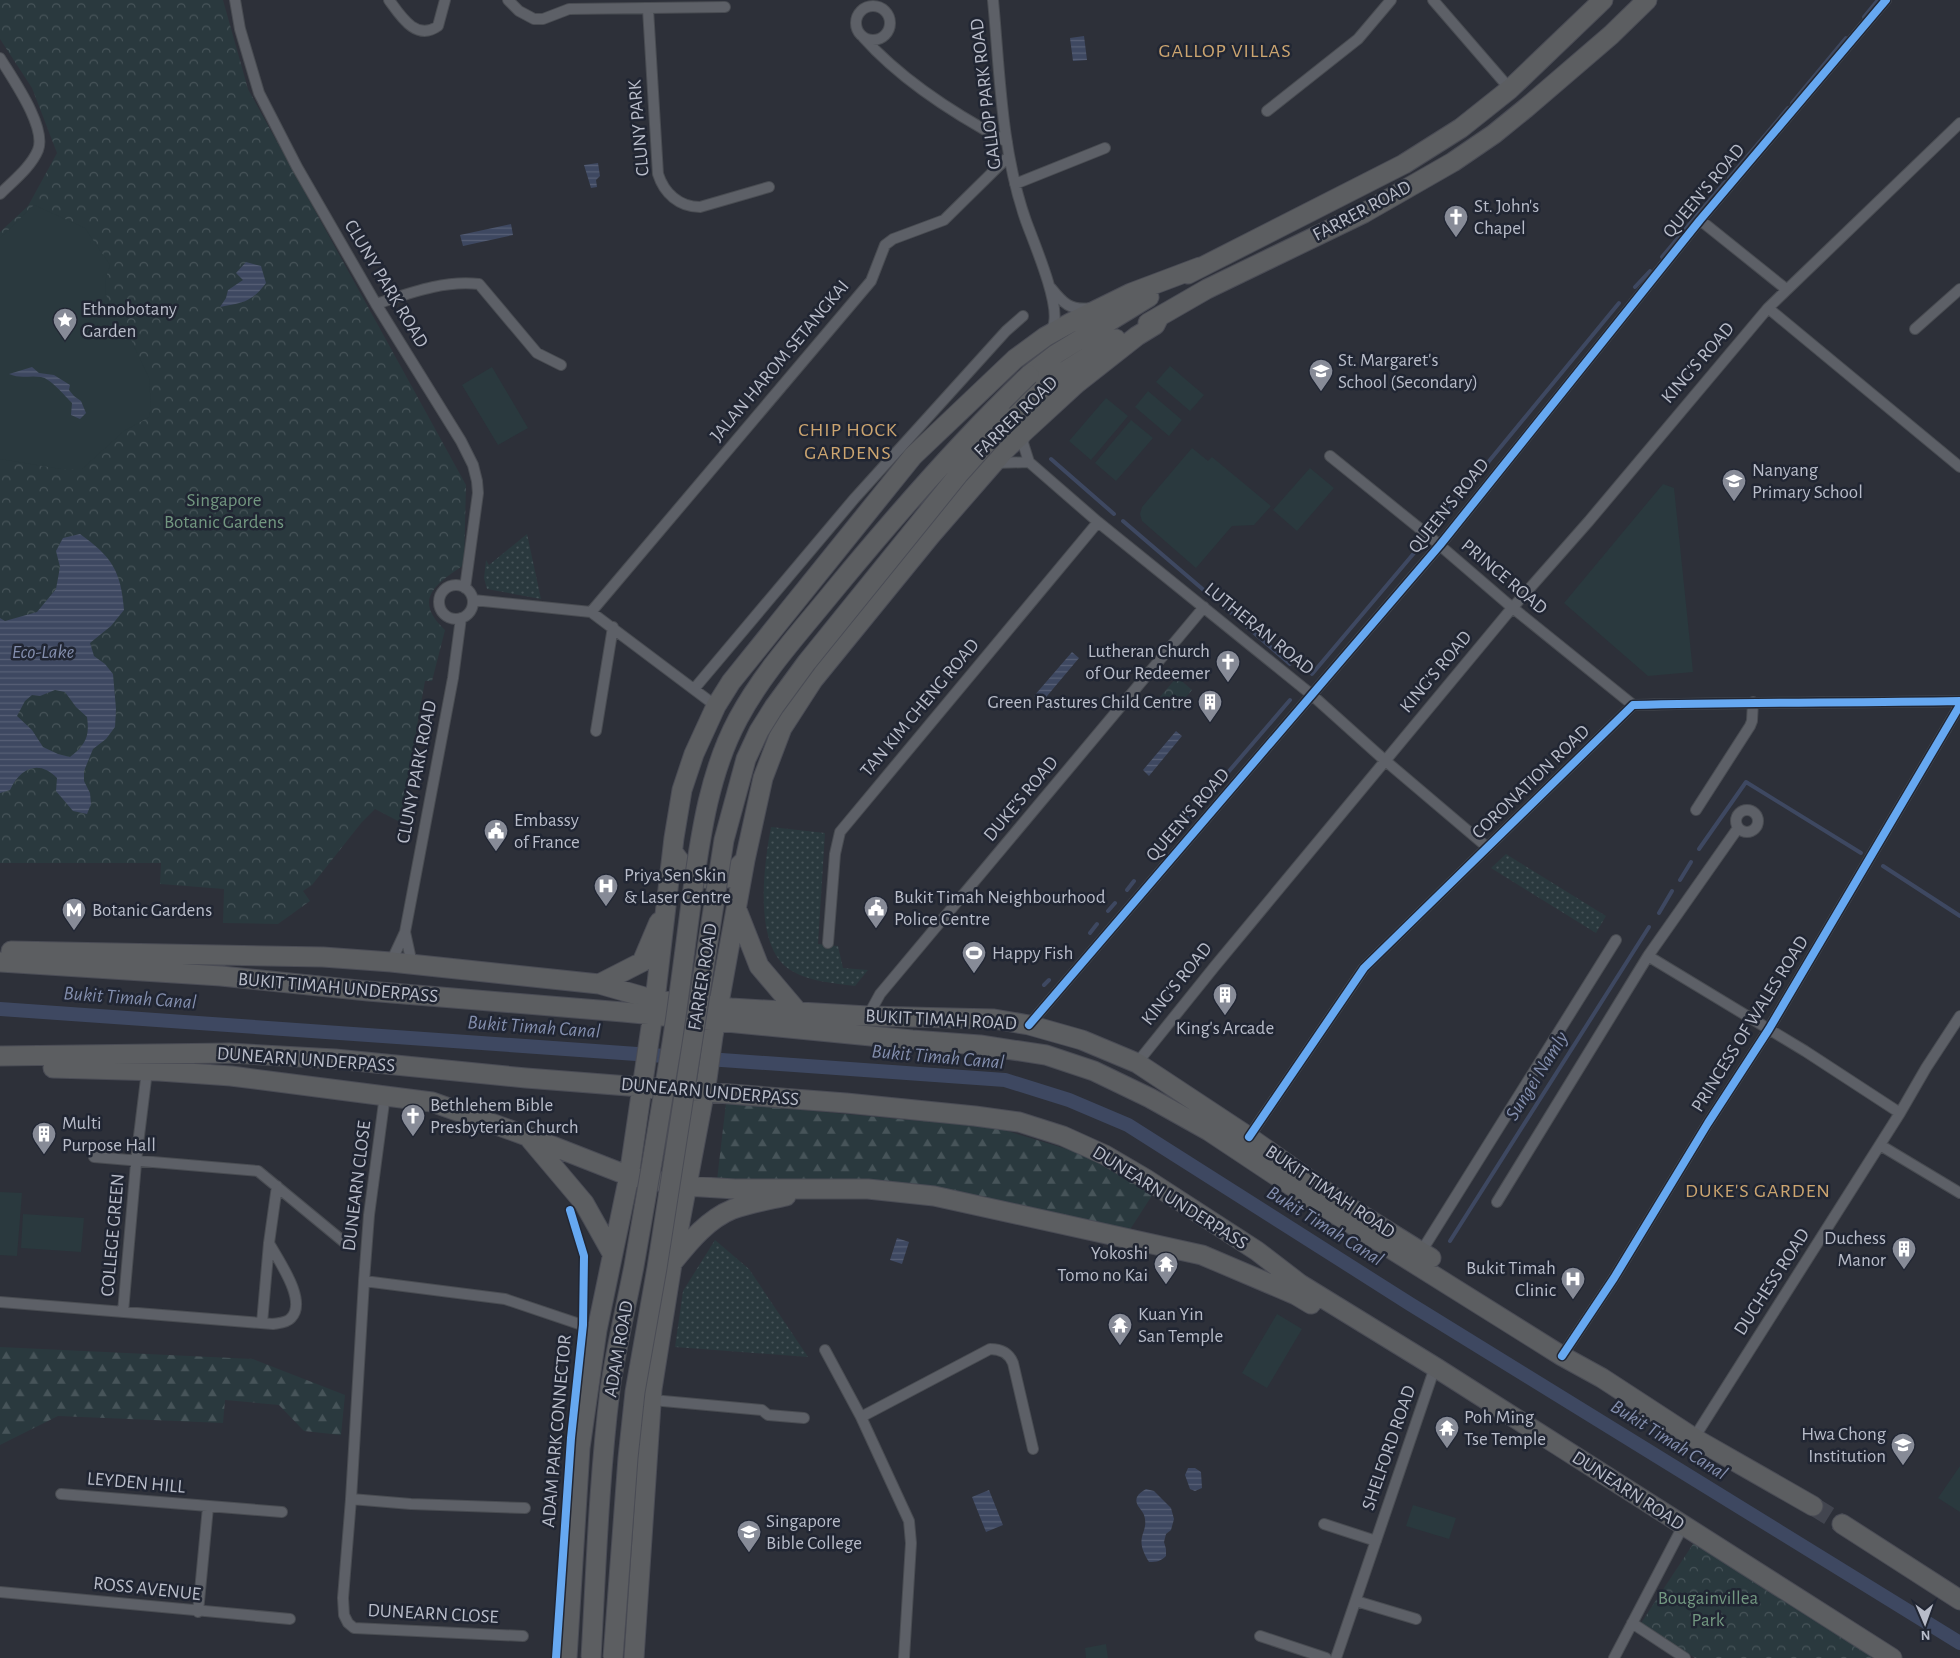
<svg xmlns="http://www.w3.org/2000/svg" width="1960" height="1658" font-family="'Alegreya Sans',sans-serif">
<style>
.grass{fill:url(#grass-dots)}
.forest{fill:url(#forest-firs)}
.park{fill:url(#park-crowns)}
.garden{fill:#2a393e}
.water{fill:url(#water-rules);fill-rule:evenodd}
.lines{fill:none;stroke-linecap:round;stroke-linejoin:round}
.stream{stroke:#3e4861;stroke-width:4}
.canal{stroke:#3e4861;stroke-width:14}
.highway-tunnel{stroke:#42454f;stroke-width:19;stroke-dasharray:19 9;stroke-linecap:butt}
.street-casing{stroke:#494c52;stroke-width:12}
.highway-casing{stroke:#4a4c55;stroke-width:21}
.street{stroke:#5d6067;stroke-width:10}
.highway{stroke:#5c5e61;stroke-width:19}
.highway-bridge-casing{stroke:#4a4c55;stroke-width:21;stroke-linecap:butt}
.highway-bridge{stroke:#5c5e61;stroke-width:19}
.cycleway-casing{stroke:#212633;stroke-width:11}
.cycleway{stroke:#66a8f1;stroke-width:8}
.labels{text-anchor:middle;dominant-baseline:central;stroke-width:5;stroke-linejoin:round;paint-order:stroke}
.street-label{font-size:19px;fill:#b8bcc9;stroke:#212633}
.poi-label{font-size:19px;fill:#b8bcc9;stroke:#212633;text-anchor:start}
.park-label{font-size:19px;fill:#729780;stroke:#212633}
.neighbourhood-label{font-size:20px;letter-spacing:1px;fill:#cca570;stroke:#212633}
.water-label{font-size:20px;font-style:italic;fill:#838ead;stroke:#212633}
</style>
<defs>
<pattern id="grass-dots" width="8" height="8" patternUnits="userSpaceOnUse" patternTransform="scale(1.25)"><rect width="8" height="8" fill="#2a393e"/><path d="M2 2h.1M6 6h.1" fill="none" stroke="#475459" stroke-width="1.8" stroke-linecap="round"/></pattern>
<pattern id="forest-firs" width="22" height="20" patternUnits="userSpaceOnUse" patternTransform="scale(1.25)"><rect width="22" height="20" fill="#2a393e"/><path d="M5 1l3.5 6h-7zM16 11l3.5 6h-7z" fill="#475459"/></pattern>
<pattern id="park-crowns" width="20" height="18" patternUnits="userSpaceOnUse" patternTransform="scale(1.25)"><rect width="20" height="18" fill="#2a393e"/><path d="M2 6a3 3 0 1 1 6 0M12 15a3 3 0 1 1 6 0" fill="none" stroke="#475459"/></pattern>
<pattern id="water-rules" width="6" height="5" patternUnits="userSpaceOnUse" patternTransform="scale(1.25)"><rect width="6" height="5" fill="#3e4861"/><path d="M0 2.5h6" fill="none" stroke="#586076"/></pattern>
</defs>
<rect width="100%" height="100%" fill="#2d3039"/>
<path class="grass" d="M527,534l14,65 -54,-10 -3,-11 2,-18 3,5z
M771,827l54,6 -7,111 20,2 5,22 25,2 -13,16c-22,-3 -44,-4 -63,-15 -40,-22 -28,-107 -21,-144z
M1506,854l100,62 -10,17 -105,-65z
M715,1240l34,29 59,88 -133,-10 8,-56z"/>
<path class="forest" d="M726,1103l271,25 83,25 73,41 -24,37 -196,-42 -216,-9z
M0,1347l253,12 92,36 -4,40 -37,-4 -25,-26 -54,-5 -2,23 -165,-7 -58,29z"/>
<path class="park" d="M0,0h223l25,89 218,396 -2,80c-28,19 -52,34 -19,65l-13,51h-7l-25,141 -25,-13 -13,13 -50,63 -9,6 7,10 -32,23 -55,-1 1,-34 -64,-5 1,-21h-161v-631l28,-26 29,-53 -25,-65 -32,-49z
M1177,677l15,13 -18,21 -15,-13z
M1695,1541l179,117h-179l-54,-35z"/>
<path class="garden" d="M34,205l51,23 25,37 -4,13 -1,14 9,23 12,14 23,49 2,30 -2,9 -25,14 -42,38h-21l-61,-10v-221z
M1170,366l34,29 -14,16 -34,-29z
M492,367l36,61 -30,17 -36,-60z
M1148,391l34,29 -13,16 -34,-29z
M1106,398l22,18 -37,44 -22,-19z
M1131,420l22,18 -37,43 -21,-18z
M1192,448l16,13 4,-4 59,49 -17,19 -22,1 -36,42 -54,-47 -2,-7 2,-7z
M1310,468l24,20 -37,43 -24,-21z
M1663,484l11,4 19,184 -45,4 -84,-73z
M0,1192l22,1 -5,63 -17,-1z
M23,1214l61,4 -3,34 -60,-4z
M1277,1314l25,15 -35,59 -25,-15z
M1960,1466v46l-22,-14z
M1413,1505l43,13 -7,21 -43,-13z
M1106,1644l2,14h-22l-1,-10z"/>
<path class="water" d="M1084,36l3,24 -14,1 -3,-23z
M598,163l2,13 -4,4 1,7 -6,1 -7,-23z
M511,224l2,11 -50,11 -3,-11z
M246,262l15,4 5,17c-14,19 -23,20 -46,24l6,-9 2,-8 15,-10 -7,-7z
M32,367l7,6 15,2 16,10 -1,5 5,6 7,5 5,12 -6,6 -9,-4 1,-12c-7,-7 -22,-25 -31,-26 -11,-2 -21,2 -32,-3z
M80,534c32,23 41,37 44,76l-13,16 -21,17 4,13 11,8 8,10 3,35 -1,18 -9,12 -13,10 -9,22v10l6,12 1,11 -4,10 -14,-3 -17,-20 1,-13c-18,-19 -37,-10 -47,12l-10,3v-175l5,3 32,-9 19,-23 4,-22 -4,-16 7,-13zM55,690l10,2 11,15 11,10c3,20 -2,28 -17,40l-12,-3 -15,-7 -11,-17 -15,-14 8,-15 7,-6 8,1z
M1072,652l7,6 -37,44 -8,-6z
M1176,731l6,5 -33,40 -6,-6z
M897,1238l12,4 -7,22 -12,-4z
M1188,1468h7l6,4 1,16 -7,3 -5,-2 -5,-14z
M1146,1489l8,2 17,17 3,11 -3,11 -5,4 -2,8 2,7v7c-5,5 -9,6 -17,6 -17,-27 1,-28 -5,-47 -2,-6 -10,-10 -7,-18 2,-4 6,-6 9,-8z
M989,1490l14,35 -17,7 -14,-35z"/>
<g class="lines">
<path class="stream" d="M1864,17l14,-17
M1792,103l54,-65
M1729,178l59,-70
M1662,257l63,-75
M1635,287l15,-16
M1051,459l63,55
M1123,521l83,71
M1439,522l180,-219
M1222,605l68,59
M1312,674l108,-128
M1200,805l90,-105
M1164,846l24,-28
M1699,849l47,-67 115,71
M1883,866l77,50
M1680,880l11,-18
M1127,890l7,-9
M1108,911l7,-8
M1659,913l13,-22
M1090,933l7,-9
M1044,985l5,-5
M1450,1241l199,-314"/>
<path class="canal" d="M0,1009l1005,71 64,20 59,25 282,179 550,339"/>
<path class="highway-tunnel" d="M1813,1506l29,18"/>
<defs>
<path id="street" d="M235,0l5,29 19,64 38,74 79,137 85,137 12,24 4,16 1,12 -13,95
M389,0c11,15 27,42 49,26l7,-26
M508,0l11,11 15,8h9l26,-10 156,-2
M993,0c7,74 8,150 33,221 8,22 33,80 28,102 0,3 -3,6 -5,9
M1433,0l77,89
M856 23a17 17 0 1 1 34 0a17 17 0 1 1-34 0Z
M648,9l10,165c6,19 21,33 42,33l69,-20
M863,37c39,44 93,78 144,105
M0,58c12,20 47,69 38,92 -7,17 -25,31 -38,44
M1267,111l91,-72 33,-39
M1015,184l90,-36
M1700,220l86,69
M1051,288c12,15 19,23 40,20
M376,304c34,-11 67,-24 103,-20l58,69 24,12
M1768,308l192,159
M1915,329l45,-40
M1025,432l-2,11 6,19 69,60 214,173 69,62 106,90
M1330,456l99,80 79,68 125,101
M995,463l34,-1
M439 602a17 17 0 1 1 34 0a17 17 0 1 1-34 0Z
M473,600l118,12 125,94
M591,612l280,-331 14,-36 8,-6 51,-19 65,-64
M694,689l160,-190 152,-168 17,-15
M596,731l17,-104
M1736 821a11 11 0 1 1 22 0a11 11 0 1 1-22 0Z
M1696,810l54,-84 2,-5 1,-19
M405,932l7,32
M828,943l7,-89 5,-22 258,-310
M1648,956l157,95 95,62
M391,962l14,-30 48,-254 8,-60
M868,1016l12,-22 324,-387
M1029,1025l411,-480 260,-325 186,-220
M1137,1063l78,-97 292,-352 82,-93 179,-213 192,-185
M385,1095l-16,120 -5,66 -13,218 -8,99 1,17 4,8 6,5 169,8
M1249,1137l115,-169 269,-263c109,-3 218,-2 327,-4
M1880,1145l80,48
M94,1157l164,14 86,71
M1497,1202l151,-246 90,-128
M1421,1252l195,-312
M364,1281l141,18 92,31
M0,1302l273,22c5,-1 14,-1 18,-6 17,-17 -13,-58 -22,-75
M123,1312l14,-160 10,-81
M262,1323l7,-80 8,-57
M825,1350l36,67 48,104 2,22 -7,115
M1562,1356l52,-78 94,-155 61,-94 191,-324
M652,1400l110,10 6,5 36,3
M861,1417l129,-68c11,0 19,4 23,14l20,86
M1694,1438l206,-325 26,-45 34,-52
M61,1494l221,18
M351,1499l60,5 114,4
M1324,1524l52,17
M0,1592l290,27
M1356,1601l60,18
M198,1612l10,-105
M1632,1623l53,35
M1260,1636l66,22
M1336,1658l99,-291
M1614,1658l69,-132"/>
<path id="highway" d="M1188,274l216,-110 57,-36 49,-39 93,-89
M1148,323l59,-34 157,-76 89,-51 41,-28 32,-26 85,-73 36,-35
M1029,375l27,-21 93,-57
M1009,418l48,-42 59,-37
M673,852c19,27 22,28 54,26l18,-18
M737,910l22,56 39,46
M11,951l312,6 68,5 208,22 56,16 76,8 137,8 126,3 35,6 53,15 55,23 112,74 92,65 90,56
M0,962l221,14 147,15 255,21 289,28 68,5 66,10 48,16 56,27 59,33 96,64 257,161 40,22 92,60 119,68
M599,984l43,-22 17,-40
M0,1056l229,-3 106,6 191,19 320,25 129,13 44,6 44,14 42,19 41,24 111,72 43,33 135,83 457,291
M53,1068l106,3 72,5 201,26 95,34 102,40 57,10 49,3h133l66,7 268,59 94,40 15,9
M530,1139l54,64 28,50
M673,1262c17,-21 35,-43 60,-53 17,-6 35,-9 53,-13
M1842,1524l118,76
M567,1658l13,-210 17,-118 32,-154 26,-176 19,-162 8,-48 12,-36 22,-48 15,-24 182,-226 102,-97 30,-22 25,-14 61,-30 69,-26
M634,1658l18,-269 20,-125 35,-185 6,-43 32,-176 18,-82 19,-50 31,-48 118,-145 74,-85 21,-20 50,-46 61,-48 18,-11 4,-8"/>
</defs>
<use href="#street" class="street-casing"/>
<use href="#highway" class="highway-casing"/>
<use href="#street" class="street"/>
<use href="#highway" class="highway"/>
<defs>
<path id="highway-bridge" d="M591,1658c5,-89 8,-179 19,-268 6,-42 16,-83 24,-124 13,-74 26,-149 38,-223 8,-51 14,-103 21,-154 8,-57 17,-118 45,-170 25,-47 63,-88 97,-130 61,-74 124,-147 194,-214
M613,1658l15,-200 7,-66 22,-124 67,-428 22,-81 13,-28 15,-24 33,-45 152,-188 50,-56"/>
</defs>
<use href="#highway-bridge" class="highway-bridge-casing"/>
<use href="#highway-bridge" class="highway-bridge"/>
<defs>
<path id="cycleway" d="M1029,1025l411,-480 260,-325 186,-220
M1249,1137l115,-169 269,-263c109,-3 218,-2 327,-4
M1562,1356l52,-78 94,-155 61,-94 191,-324
M556,1658l15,-220 12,-113 1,-69 -14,-46"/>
</defs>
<use href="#cycleway" class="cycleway-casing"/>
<use href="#cycleway" class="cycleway"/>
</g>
<defs>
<symbol id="church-pin" viewBox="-11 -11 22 30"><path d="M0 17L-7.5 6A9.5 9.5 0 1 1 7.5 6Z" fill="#878b97" stroke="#212633"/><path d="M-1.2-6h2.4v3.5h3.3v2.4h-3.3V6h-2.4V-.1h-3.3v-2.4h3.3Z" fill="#fff"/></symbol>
<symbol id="sight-pin" viewBox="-11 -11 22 30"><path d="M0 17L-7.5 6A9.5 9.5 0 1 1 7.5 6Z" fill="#878b97" stroke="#212633"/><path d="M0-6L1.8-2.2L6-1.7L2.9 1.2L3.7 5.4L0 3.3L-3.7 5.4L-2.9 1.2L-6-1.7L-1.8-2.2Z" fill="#fff"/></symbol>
<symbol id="school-pin" viewBox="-11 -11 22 30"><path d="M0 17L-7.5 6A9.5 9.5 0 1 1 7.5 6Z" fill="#878b97" stroke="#212633"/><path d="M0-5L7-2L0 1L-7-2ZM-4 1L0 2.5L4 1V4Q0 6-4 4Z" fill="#fff"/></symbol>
<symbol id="building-pin" viewBox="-11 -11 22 30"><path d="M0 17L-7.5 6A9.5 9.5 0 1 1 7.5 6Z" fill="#878b97" stroke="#212633"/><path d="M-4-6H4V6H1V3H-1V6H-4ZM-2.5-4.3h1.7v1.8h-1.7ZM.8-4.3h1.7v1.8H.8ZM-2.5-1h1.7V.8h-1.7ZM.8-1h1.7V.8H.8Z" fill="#fff"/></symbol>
<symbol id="civic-pin" viewBox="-11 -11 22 30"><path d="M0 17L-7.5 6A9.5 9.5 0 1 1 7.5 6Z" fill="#878b97" stroke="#212633"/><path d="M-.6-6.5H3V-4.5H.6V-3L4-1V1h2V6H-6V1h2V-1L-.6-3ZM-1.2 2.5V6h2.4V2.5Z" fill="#fff"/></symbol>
<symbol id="hospital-pin" viewBox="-11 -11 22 30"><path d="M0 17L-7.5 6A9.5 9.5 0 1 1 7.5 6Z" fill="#878b97" stroke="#212633"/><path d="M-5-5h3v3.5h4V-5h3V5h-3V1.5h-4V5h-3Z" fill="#fff"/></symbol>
<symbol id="metro-pin" viewBox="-11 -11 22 30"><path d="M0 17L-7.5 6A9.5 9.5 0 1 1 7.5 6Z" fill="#878b97" stroke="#212633"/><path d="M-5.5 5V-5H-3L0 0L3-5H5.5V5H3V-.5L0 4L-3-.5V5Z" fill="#fff"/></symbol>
<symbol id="stadium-pin" viewBox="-11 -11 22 30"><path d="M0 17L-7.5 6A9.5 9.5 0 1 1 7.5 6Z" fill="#878b97" stroke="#212633"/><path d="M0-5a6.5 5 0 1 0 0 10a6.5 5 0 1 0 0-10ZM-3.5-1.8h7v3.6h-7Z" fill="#fff"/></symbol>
<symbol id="temple-pin" viewBox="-11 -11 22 30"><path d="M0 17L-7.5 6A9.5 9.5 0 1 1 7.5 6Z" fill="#878b97" stroke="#212633"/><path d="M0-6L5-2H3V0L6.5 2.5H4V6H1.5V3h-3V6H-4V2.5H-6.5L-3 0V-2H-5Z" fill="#fff"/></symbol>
<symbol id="university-pin" viewBox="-11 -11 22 30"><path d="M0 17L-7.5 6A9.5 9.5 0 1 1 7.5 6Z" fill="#878b97" stroke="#212633"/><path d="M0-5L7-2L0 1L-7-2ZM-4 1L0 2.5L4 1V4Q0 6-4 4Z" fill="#fff"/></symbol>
</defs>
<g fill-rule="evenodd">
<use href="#church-pin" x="1442" y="203" width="28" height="38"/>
<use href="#sight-pin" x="51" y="306" width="28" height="38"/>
<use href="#school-pin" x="1307" y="357" width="28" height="38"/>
<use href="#school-pin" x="1720" y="467" width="28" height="38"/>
<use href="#church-pin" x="1214" y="648" width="28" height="38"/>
<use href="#building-pin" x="1196" y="688" width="28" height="38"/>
<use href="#civic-pin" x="482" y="817" width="28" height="38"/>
<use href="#hospital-pin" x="592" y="872" width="28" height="38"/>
<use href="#civic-pin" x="862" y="894" width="28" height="38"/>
<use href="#metro-pin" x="60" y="896" width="28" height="38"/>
<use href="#stadium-pin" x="960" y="939" width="28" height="38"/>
<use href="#building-pin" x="1211" y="981" width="28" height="38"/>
<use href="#church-pin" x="399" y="1102" width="28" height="38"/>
<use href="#building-pin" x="30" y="1120" width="28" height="38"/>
<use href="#building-pin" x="1890" y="1235" width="28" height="38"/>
<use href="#temple-pin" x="1152" y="1250" width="28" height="38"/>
<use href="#hospital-pin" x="1559" y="1265" width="28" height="38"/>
<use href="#temple-pin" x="1106" y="1311" width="28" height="38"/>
<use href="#temple-pin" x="1433" y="1414" width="28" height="38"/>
<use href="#university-pin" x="1889" y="1431" width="28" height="38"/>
<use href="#university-pin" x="735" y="1518" width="28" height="38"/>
</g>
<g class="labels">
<g class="street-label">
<text transform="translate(986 94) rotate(-97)">GALLOP PARK ROAD</text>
<text transform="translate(639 128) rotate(-95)">CLUNY PARK</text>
<text transform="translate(1704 191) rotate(-50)">QUEEN'S ROAD</text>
<text transform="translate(1362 211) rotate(-28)">FARRER ROAD</text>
<text transform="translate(386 284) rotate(59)">CLUNY PARK ROAD</text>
<text transform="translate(780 361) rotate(-50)">JALAN HAROM SETANGKAI</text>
<text transform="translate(1698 363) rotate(-49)">KING'S ROAD</text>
<text transform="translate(1016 417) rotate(-44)">FARRER ROAD</text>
<text transform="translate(1449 506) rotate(-51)">QUEEN'S ROAD</text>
<text transform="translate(1504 577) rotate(40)">PRINCE ROAD</text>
<text transform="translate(1259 629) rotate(39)">LUTHERAN ROAD</text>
<text transform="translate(1436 672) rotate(-50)">KING'S ROAD</text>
<text transform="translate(920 708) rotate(-50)">TAN KIM CHENG ROAD</text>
<text transform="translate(417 772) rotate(-79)">CLUNY PARK ROAD</text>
<text transform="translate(1531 782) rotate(-44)">CORONATION ROAD</text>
<text transform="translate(1021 799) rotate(-50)">DUKE'S ROAD</text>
<text transform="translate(1188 815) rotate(-49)">QUEEN'S ROAD</text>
<text transform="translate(703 977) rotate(-81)">FARRER ROAD</text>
<text transform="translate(1177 984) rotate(-51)">KING'S ROAD</text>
<text transform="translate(338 988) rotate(5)">BUKIT TIMAH UNDERPASS</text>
<text transform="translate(941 1020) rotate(3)">BUKIT TIMAH ROAD</text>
<text transform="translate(1750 1024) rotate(-58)">PRINCESS OF WALES ROAD</text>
<text transform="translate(306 1060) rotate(4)">DUNEARN UNDERPASS</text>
<text transform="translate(710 1092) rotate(5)">DUNEARN UNDERPASS</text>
<text transform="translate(357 1186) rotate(-83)">DUNEARN CLOSE</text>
<text transform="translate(1330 1192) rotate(34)">BUKIT TIMAH ROAD</text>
<text transform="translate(1170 1198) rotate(32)">DUNEARN UNDERPASS</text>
<text transform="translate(113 1235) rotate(-85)">COLLEGE GREEN</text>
<text transform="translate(1772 1282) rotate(-57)">DUCHESS ROAD</text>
<text transform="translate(619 1349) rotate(-80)">ADAM ROAD</text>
<text transform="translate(557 1431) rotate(-85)">ADAM PARK CONNECTOR</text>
<text transform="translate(1389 1448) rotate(-71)">SHELFORD ROAD</text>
<text transform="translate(136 1483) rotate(5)">LEYDEN HILL</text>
<text transform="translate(1628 1491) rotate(33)">DUNEARN ROAD</text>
<text transform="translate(147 1589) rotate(6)">ROSS AVENUE</text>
<text transform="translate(433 1614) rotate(3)">DUNEARN CLOSE</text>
</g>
<g class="poi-label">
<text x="1474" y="206">St. John's<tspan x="1474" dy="22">Chapel</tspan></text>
<text x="82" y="309">Ethnobotany<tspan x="82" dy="22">Garden</tspan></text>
<text x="1338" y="360">St. Margaret's<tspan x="1338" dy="22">School (Secondary)</tspan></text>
<text x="1752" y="470">Nanyang<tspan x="1752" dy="22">Primary School</tspan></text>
<text x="1210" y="651" text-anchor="end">Lutheran Church<tspan x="1210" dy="22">of Our Redeemer</tspan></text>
<text x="1192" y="702" text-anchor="end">Green Pastures Child Centre</text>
<text x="514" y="820">Embassy<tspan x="514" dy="22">of France</tspan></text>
<text x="624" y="875">Priya Sen Skin<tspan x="624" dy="22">&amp; Laser Centre</tspan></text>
<text x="894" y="897">Bukit Timah Neighbourhood<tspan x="894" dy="22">Police Centre</tspan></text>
<text x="92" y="910">Botanic Gardens</text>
<text x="992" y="953">Happy Fish</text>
<text x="1225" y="1028" text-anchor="middle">King's Arcade</text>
<text x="430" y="1105">Bethlehem Bible<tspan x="430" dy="22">Presbyterian Church</tspan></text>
<text x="62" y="1123">Multi<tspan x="62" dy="22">Purpose Hall</tspan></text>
<text x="1886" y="1238" text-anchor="end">Duchess<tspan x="1886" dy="22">Manor</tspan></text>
<text x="1148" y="1253" text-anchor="end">Yokoshi<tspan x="1148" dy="22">Tomo no Kai</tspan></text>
<text x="1556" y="1268" text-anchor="end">Bukit Timah<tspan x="1556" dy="22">Clinic</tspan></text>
<text x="1138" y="1314">Kuan Yin<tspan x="1138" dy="22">San Temple</tspan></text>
<text x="1464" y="1417">Poh Ming<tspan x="1464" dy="22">Tse Temple</tspan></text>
<text x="1886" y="1434" text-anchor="end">Hwa Chong<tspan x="1886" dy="22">Institution</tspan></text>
<text x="766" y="1521">Singapore<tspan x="766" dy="22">Bible College</tspan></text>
</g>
<g class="park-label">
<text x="224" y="500">Singapore<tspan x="224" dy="22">Botanic Gardens</tspan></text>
<text x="1708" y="1598">Bougainvillea<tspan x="1708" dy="22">Park</tspan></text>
</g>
<g class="neighbourhood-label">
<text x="1225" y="51">GALLOP VILLAS</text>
<text x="848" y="430">CHIP HOCK<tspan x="848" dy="23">GARDENS</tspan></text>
<text x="1758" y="1191">DUKE'S GARDEN</text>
</g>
<g class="water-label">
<text x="43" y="652">Eco-Lake</text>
<text transform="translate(130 998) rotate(4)">Bukit Timah Canal</text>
<text transform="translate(534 1027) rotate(4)">Bukit Timah Canal</text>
<text transform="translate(938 1057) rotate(5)">Bukit Timah Canal</text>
<text transform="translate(1537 1076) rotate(-58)">Sungei Namly</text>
<text transform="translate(1325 1226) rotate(32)">Bukit Timah Canal</text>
<text transform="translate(1669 1440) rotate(32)">Bukit Timah Canal</text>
</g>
</g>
<g transform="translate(1925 1623) rotate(178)" stroke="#212633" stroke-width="4" paint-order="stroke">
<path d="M0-4L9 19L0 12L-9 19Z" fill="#b8bcc9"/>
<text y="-8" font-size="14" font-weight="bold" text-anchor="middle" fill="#b8bcc9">N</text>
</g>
</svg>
